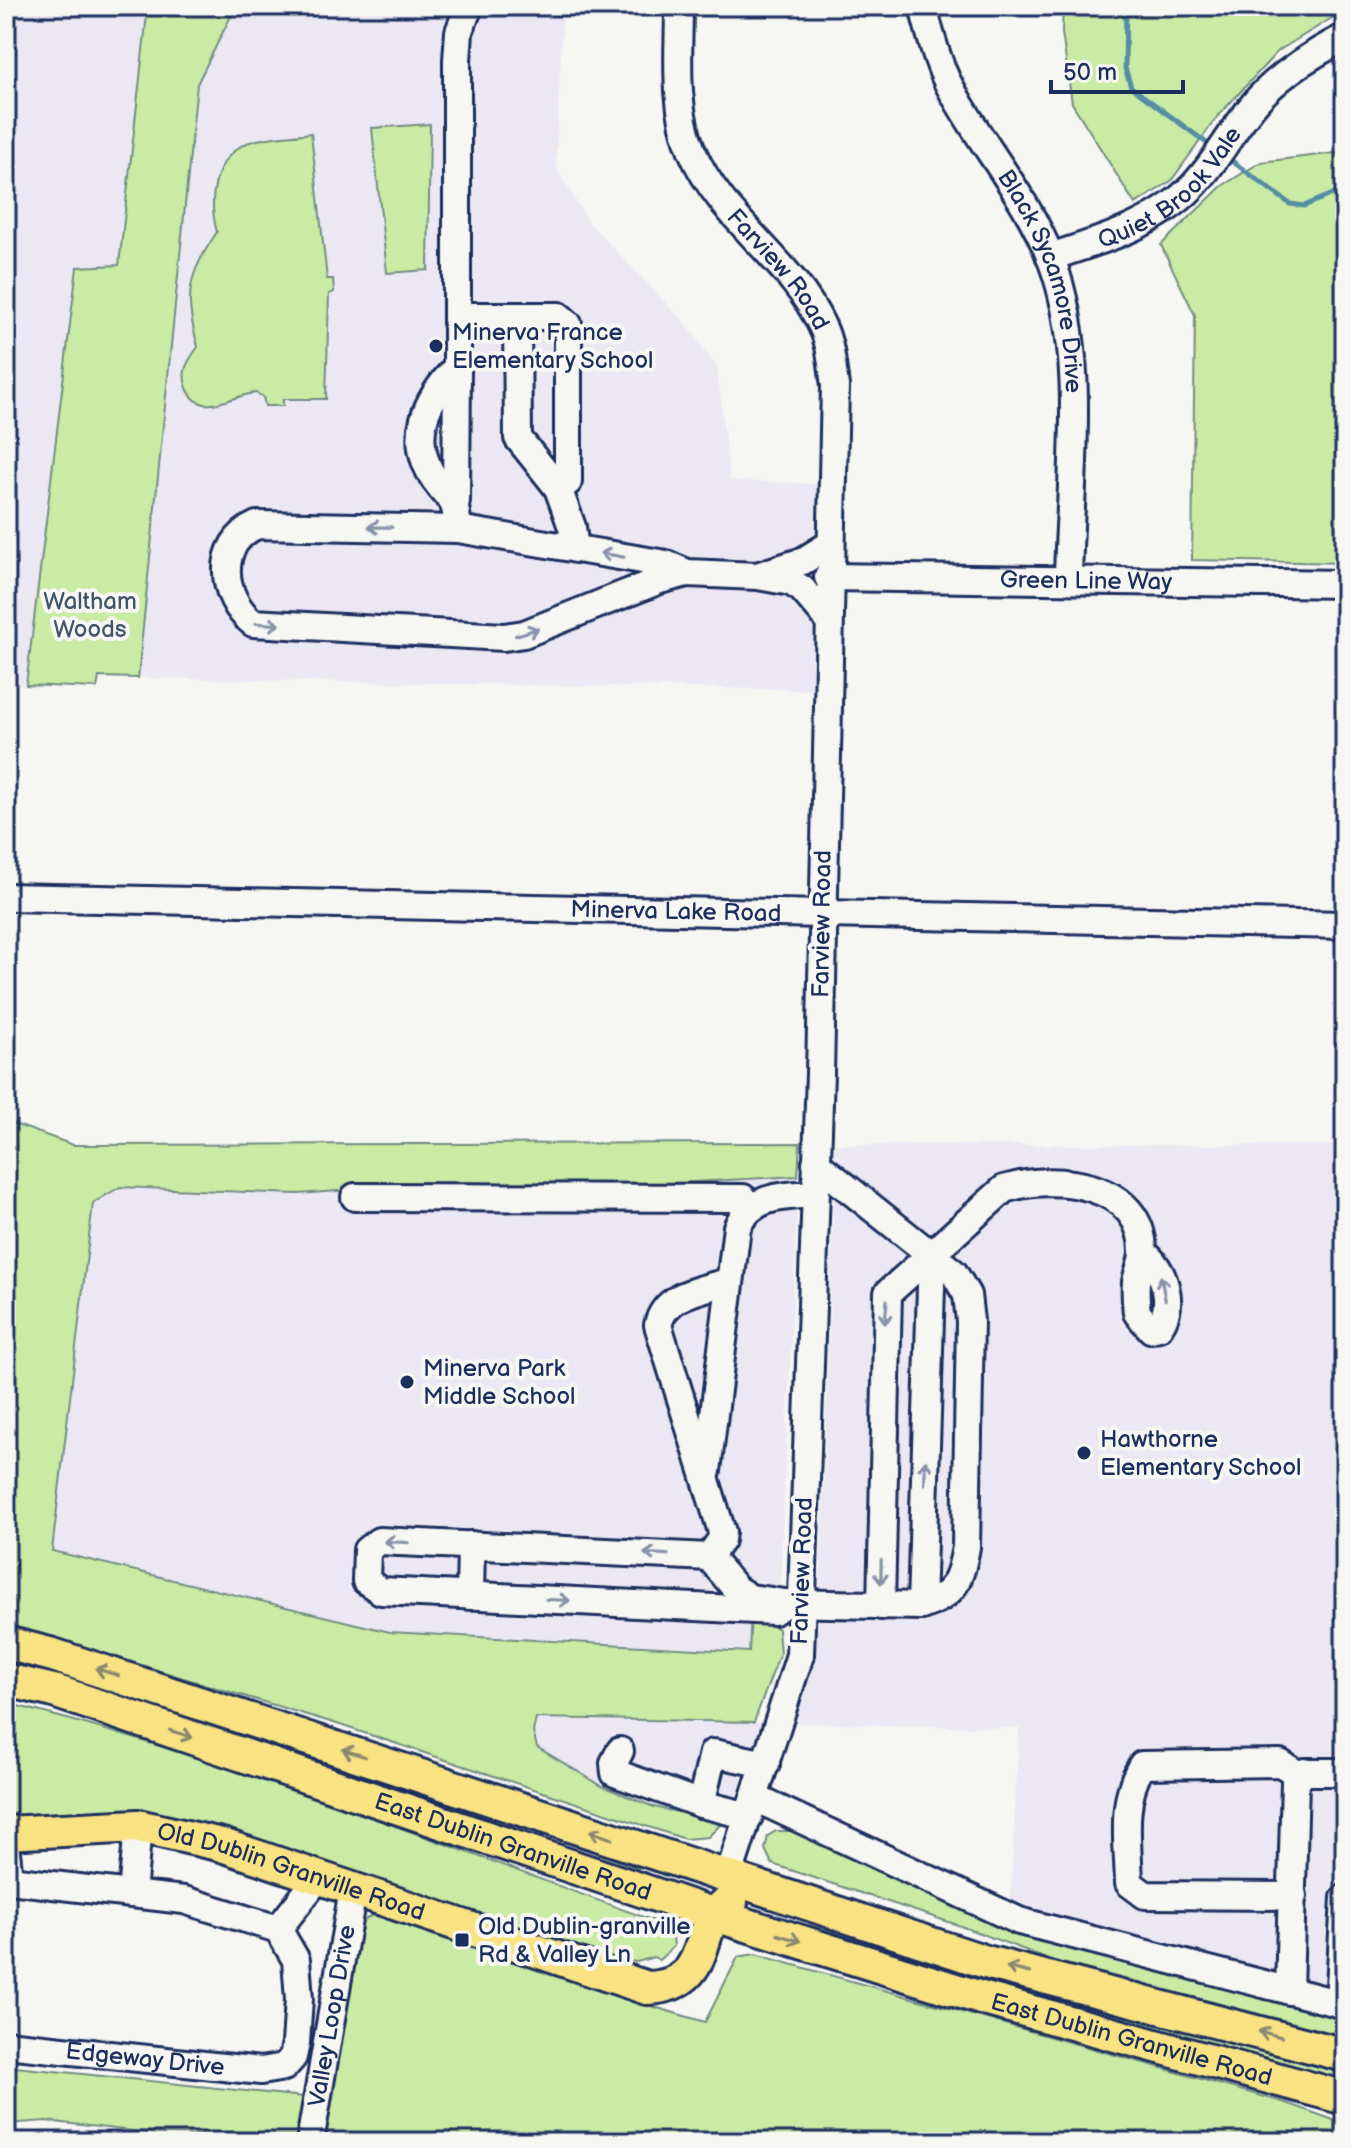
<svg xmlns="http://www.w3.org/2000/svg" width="1351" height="2148" font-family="'Balsamiq Sans',sans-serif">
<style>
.built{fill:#ebe8f4}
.green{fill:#caeba4;stroke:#728d81;stroke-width:2}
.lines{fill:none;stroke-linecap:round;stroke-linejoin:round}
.stream{stroke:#558ea4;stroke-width:5}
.minor-casing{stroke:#1b2f5e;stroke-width:32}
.major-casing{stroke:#1b2f5e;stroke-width:38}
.minor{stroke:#f6f6f2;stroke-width:26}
.major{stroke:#f8e281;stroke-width:32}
.oneway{stroke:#8892a8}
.oneway2{stroke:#8a8870}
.poi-dot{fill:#1b2f5e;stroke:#f6f6f2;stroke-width:3}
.labels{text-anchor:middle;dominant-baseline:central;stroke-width:8;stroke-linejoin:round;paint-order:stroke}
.street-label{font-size:24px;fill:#1b2f5e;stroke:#f6f6f2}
.poi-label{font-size:24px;fill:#1b2f5e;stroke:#f6f6f2;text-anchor:start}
.park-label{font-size:24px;fill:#3e556c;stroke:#f6f6f2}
</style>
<rect width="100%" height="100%" fill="#f6f6f2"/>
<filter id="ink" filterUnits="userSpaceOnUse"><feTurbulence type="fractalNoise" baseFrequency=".0125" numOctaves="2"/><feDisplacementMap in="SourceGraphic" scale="16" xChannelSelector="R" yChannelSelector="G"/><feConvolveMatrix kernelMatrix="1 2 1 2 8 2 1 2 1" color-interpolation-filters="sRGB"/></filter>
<g filter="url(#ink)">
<path class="built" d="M6,6h142l-29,260 -42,2 -51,417 -20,1z
M236,6h327l-7,161 33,56 98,102 30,42 13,114 89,3 -2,206 -679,-12 59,-594z
M49,1136l24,9 727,-2 -22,486 2,24 -26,69 25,1 -33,105 -92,-21 -52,-21 -65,-39 -4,-14 2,-15 -529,-93z
M835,1145h510v871l-336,-89 10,-199 -224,-5 24,-101z"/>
<path class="green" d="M148,6h88l-39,78 -59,594 -39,-1 -2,11 -71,-3 51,-418 42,-2z
M1063,6h282v4l-67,41 -60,65 -47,65 -36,23 -63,-101 -10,-70z
M430,124l-2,146 -41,3 -15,-145z
M311,133l16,146h6l1,13 -5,2 -3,105h-43v7h-18l-2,-9 -7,-4c-23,1 -55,28 -69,-5 -7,-17 1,-27 11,-41 -14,-52 -11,-70 19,-115 -9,-31 -4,-74 30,-89 18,-7 44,-7 64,-10z
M1345,152v411l-153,-3 3,-245 -34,-70 61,-59 39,-24z
M6,1121l67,24 727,-2 -2,33 -175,10 -165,-4 -160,12 -178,-7 -27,16 -41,348 338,81 359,20 2,-40 27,17 2,24 -26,69 -218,-4 -3,14 4,15 65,39 52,21 69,15 -15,15 -23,2 -351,-116 -328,-98z
M85,1683l117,29 439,148 -3,8 -109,-39 -158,-43 -287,-100z
M6,1703c225,56 440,143 657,221l10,11 1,11 -15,14 -5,-3 -17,5 -17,-2 -136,-46 -57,-13 -203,-63 -218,-14z
M776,1831h22l182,84 365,101v30l-250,-70 -140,-52 -183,-60 -7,-15 3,-13z
M382,1914l208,74 115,34 33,-65 17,-3 528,148 62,22v18h-1024l37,-214 10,-11z
M809,1925l81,26 455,123v13l-538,-155z
M6,2066l298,31 -6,39 -139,-2 -113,-13 -40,3z"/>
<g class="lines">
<path class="stream" d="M1126,6l-1,62 6,19 77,57
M1232,161l58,43 14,2 41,-17"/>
<defs>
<g id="minor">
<path id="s1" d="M679,6c0,48 -6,99 13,145 29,69 99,108 130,175 9,18 10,40 13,60l-15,687 -20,582 -72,223"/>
<path id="s2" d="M923,6c6,25 13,52 24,75 31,61 79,113 104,178 37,95 19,219 17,319"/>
<path id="s3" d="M1050,257c50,-16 106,-32 143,-71 26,-27 42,-62 67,-89 25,-26 53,-43 85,-60"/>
<path d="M457,316h102l9,8v158l-10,6 -40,-50 -1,-122"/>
<path d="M558,488l14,39 3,22"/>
<path d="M456,501l1,-134"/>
<path d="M458,529c-3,-34 -6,-25 -23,-49 -28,-42 -9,-81 22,-113v-307l2,-28 10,-26"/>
<path d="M687,573l-21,-9 -208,-35 -201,-4c-42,18 -37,72 -4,98l251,14 20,-3 136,-54 27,-7 71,3 33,6 11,7 25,29"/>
<path d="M760,575l43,-14 26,-16"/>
<path id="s4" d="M828,577l517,7"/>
<path id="s5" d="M6,897l1339,28"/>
<path d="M355,1197l388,1 8,9"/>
<path d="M730,1281c-27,9 -65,12 -72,44l64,207 -1,8 -12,17 -330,-16 -12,9 -1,31 15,10 393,20 11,-8"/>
<path d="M707,1471l30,-244c15,-32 46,-31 78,-33"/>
<path d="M709,1557l27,32 14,9 35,5 136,3c34,-10 39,-26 45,-59l4,-226 -3,-26 -13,-22 -138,-110"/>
<path d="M470,1596l1,-51"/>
<path d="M881,1606l7,-313 116,-104c50,-16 139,-7 139,63 0,10 -5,20 -7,30 -1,10 0,21 1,31l14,16 8,-2c17,-24 5,-58 -16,-75"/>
<path d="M921,1606l11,-351"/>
<path d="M620,1751l-6,12 1,10 86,31"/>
<path d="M755,1798l264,123 326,84"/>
<path d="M749,1816l-48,-12 12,-51 53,11"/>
<path d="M6,1852l3,28"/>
<path d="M132,1894l6,-68"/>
<path d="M1293,1896l-148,-1 -16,-12c-1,-40 -9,-82 13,-118l138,-2 21,13"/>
<path d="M278,1929l40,-51"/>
<path d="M1289,1991l6,-210 10,-9h40"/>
<path d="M1339,2004l6,-106"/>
<path id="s6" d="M6,2044l255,27 23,-4 9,-10 3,-14 3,-44 -3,-39 -18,-31 -94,-29 -175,-20"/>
<path id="s7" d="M310,2142l43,-252"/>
</g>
<g id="major">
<path d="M6,1643l47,12 933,307 359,93"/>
<path id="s8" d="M6,1680l48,11 661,224 266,83 364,100"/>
<path id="s9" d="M6,1833l132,-7 84,19 425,143c73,-3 43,-72 84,-86"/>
</g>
</defs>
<use href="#minor" class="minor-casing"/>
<use href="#major" class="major-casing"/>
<use href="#minor" class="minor"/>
<use href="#major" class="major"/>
</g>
<defs><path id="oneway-shaft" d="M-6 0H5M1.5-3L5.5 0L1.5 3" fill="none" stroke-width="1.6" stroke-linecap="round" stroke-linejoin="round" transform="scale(2)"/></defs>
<g class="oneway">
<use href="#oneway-shaft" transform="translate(380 527) rotate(-179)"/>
<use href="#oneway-shaft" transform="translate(612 555) rotate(-170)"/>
<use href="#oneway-shaft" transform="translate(268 624) rotate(3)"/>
<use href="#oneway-shaft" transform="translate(527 632) rotate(-17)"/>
<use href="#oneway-shaft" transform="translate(1163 1288) rotate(-101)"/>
<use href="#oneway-shaft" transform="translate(886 1312) rotate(95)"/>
<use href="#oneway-shaft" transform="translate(925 1472) rotate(-88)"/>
<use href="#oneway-shaft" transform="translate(396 1542) rotate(-177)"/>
<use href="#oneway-shaft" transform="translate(656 1554) rotate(-177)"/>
<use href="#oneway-shaft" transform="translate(881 1572) rotate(91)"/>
<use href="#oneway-shaft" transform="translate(558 1600) rotate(3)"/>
</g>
<g class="oneway2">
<use href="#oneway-shaft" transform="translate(107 1672) rotate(-162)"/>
<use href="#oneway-shaft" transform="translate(181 1734) rotate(18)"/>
<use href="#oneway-shaft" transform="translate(354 1753) rotate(-162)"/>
<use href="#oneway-shaft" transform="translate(601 1835) rotate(-161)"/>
<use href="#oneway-shaft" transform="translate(789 1938) rotate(17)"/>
<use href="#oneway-shaft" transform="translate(1018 1970) rotate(-166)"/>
<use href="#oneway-shaft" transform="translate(1270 2034) rotate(-165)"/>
</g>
</g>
<g class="poi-dot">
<circle cx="436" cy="346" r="8"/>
<circle cx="407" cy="1382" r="8"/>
<circle cx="1084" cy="1453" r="8"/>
<rect x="454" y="1932" width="16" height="16" rx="4"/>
</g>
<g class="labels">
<g class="street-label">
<text stroke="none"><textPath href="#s3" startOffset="142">Quiet Brook Vale</textPath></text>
<text stroke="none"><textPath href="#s1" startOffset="294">Farview Road</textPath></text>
<text stroke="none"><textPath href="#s2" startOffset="304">Black Sycamore Drive</textPath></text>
<text stroke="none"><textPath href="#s4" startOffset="258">Green Line Way</textPath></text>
<text stroke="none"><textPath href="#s5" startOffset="670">Minerva Lake Road</textPath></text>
<text transform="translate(822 924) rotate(-89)">Farview Road</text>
<text transform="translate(802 1571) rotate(-88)">Farview Road</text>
<text stroke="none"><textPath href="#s8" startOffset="534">East Dublin Granville Road</textPath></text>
<text stroke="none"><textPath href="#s9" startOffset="292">Old Dublin Granville Road</textPath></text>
<text stroke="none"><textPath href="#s7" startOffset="128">Valley Loop Drive</textPath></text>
<text stroke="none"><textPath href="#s8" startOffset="1182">East Dublin Granville Road</textPath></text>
<text stroke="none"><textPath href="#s6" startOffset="140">Edgeway Drive</textPath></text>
</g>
<g class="poi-label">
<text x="452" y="332">Minerva France<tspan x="452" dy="28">Elementary School</tspan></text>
<text x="423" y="1368">Minerva Park<tspan x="423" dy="28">Middle School</tspan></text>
<text x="1100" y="1439">Hawthorne<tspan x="1100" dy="28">Elementary School</tspan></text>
<text x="478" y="1926">Old Dublin-granville<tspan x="478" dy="28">Rd &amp; Valley Ln</tspan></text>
</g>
<g class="park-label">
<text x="90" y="601">Waltham<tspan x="90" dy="28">Woods</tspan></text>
</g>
</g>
<rect width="1351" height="2148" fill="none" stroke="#f6f6f2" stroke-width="32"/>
<rect x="16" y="16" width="1319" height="2116" fill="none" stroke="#1b2f5e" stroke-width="3" filter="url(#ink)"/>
<path d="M1051 80v12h132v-12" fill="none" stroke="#1b2f5e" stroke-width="4"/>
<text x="1063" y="80" font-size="24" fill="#1b2f5e" stroke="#f6f6f2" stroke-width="6" paint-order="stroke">50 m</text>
</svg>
